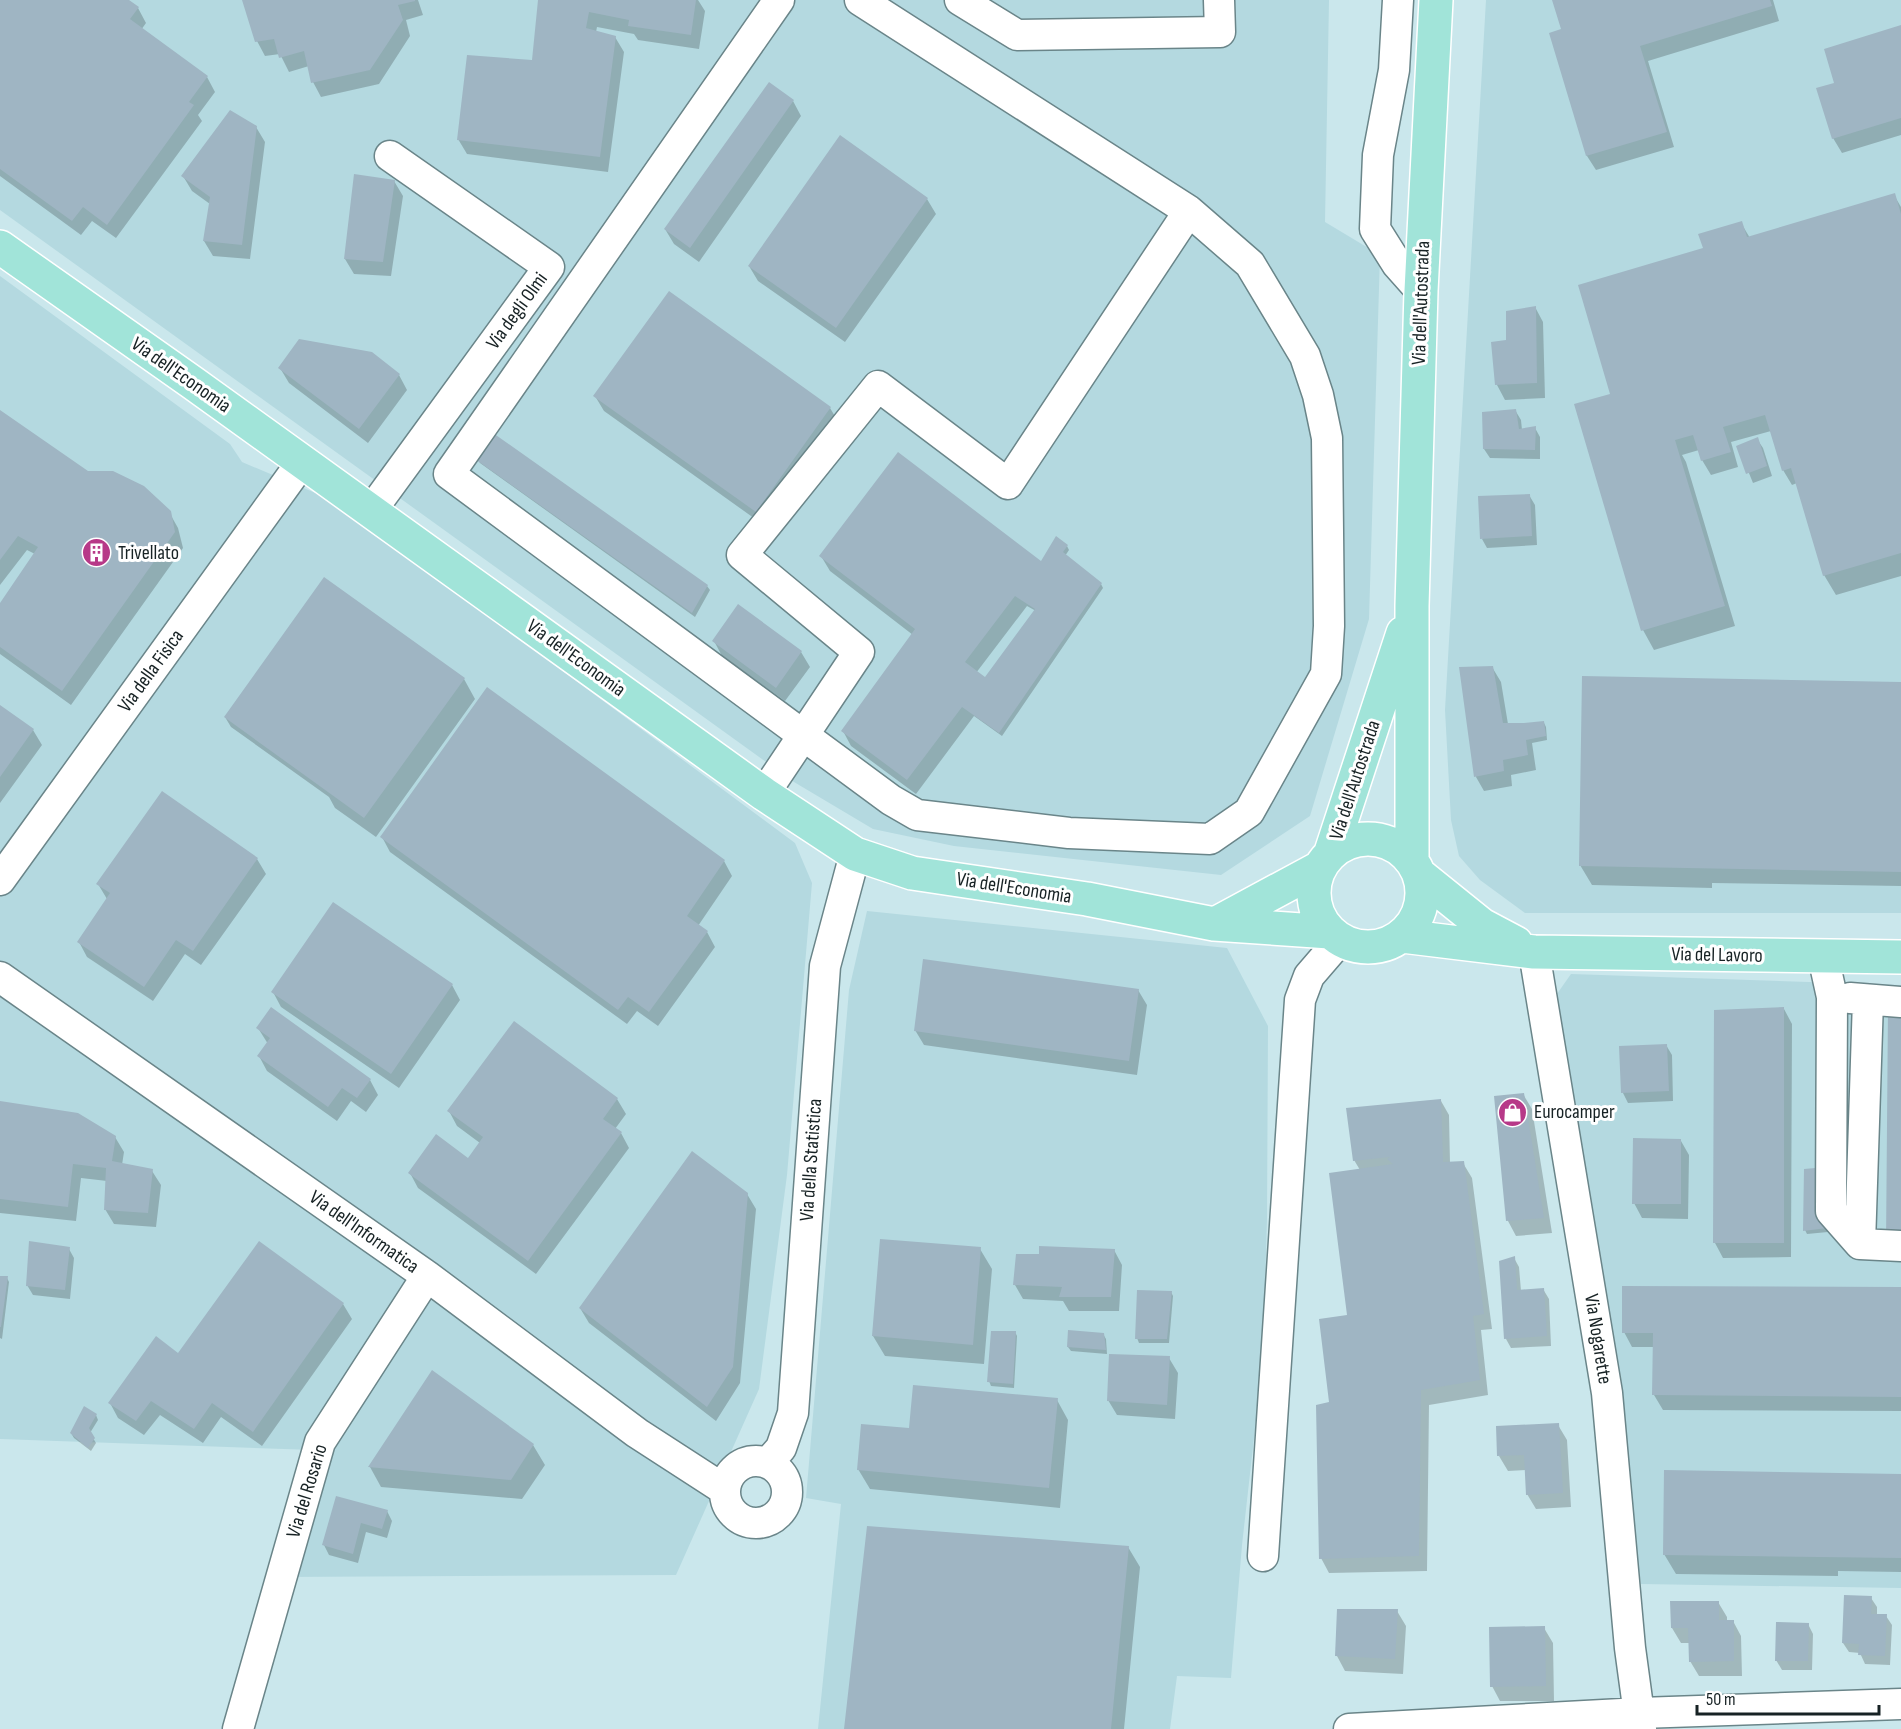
<svg xmlns="http://www.w3.org/2000/svg" width="1901" height="1729" font-family="'Sofia Sans Condensed',sans-serif">
<style>
.built{fill:#b4d9e0}
.shadow{fill:#0003;fill-rule:evenodd}
.building{fill:#9fb5c3;fill-rule:evenodd}
.lines{fill:none;stroke-linecap:round;stroke-linejoin:round}
.minor-casing{stroke:#6a8589;stroke-width:33}
.major-casing{stroke:#fff;stroke-width:36}
.minor{stroke:#fff;stroke-width:30}
.major{stroke:#a1e4d9;stroke-width:33}
.labels{text-anchor:middle;dominant-baseline:central;stroke-width:6;stroke-linejoin:round;paint-order:stroke}
.street-label{font-size:20px;fill:#172224;stroke:#fff}
.poi-label{font-size:20px;fill:#172224;stroke:#fff;text-anchor:start}
</style>
<rect width="100%" height="100%" fill="#cae7ec"/>
<path class="built" d="M0,0h1329l-4,222 55,33 -11,364 -59,197 -89,59 -267,-29 -81,-17 -79,-47 -794,-572z
M1486,0h415v913h-376l-45,-33 -21,-24 -8,-36 -6,-110z
M0,276l230,168 12,18 90,38 463,343 17,40 -25,292 -28,214 -83,186 -397,2 34,-127 -313,-11z
M867,911l360,37 41,78 -1,193 -4,139 -21,187 -11,133 -54,-2 -7,53h-352l23,-225 -35,-6 43,-508z
M1571,974l330,11v603l-260,-4 -89,-583z"/>
<path class="shadow" d="M0,0h127l11,8 8,15 -5,7 66,47 8,15 -17,23 4,6 -86,117 -24,-17 -11,14 -81,-59z
M243,0h175l5,15 -17,5 4,16 -31,48 -58,13 -8,-15 -4,-16 -20,6 -9,-18 -15,2 -8,-15z
M540,0h158l7,11 -6,38 -61,-9 -4,-6 -37,-7 -1,5 19,5 9,15 -16,120 -141,-18 -9,-15 75,-77z
M1553,0h220l6,21 -131,40 26,86 -78,23 -9,-14 -36,-122 11,-4z
M1901,27v108l-59,18 -9,-15z
M793,101l8,15 -102,146 -25,-18 -9,-15z
M256,127l9,15 -15,117 -37,-3 -9,-15 6,-37 -18,-13 -9,-15z
M394,181l9,15 -12,80 -37,-2 -9,-15z
M1894,195l7,12v369l-65,19 -12,-20 -27,-92 -5,2 -9,-15 -12,-39 -40,11 7,25 -27,8 -9,-15 -3,-10 -17,5 4,7 49,164 -81,24 -11,-20 -31,-235 93,-146 36,-26 9,15z
M927,199l9,15 -91,128 -87,-61 -9,-15z
M1535,307l8,15 2,76 -40,2 -8,-15 10,-44z
M280,368l119,7 8,15 -39,53 -79,-60z
M595,396l235,12 9,15 -74,103 -161,-115z
M1515,410l6,10 1,10 13,-2 5,9v22l-50,-1 -6,-9z
M0,412l88,60 81,40 9,16 5,20 -112,157 -71,-51v-48l35,-52 -8,-4 -27,35z
M1757,439l6,9 9,28 -19,7 -15,-37z
M477,459l230,127 3,4 -15,27 -215,-154z
M1529,495l6,10 2,40 -50,3 -5,-9z
M1067,546l2,4 -4,6 36,28 2,4 -101,148 -28,-20 -58,78 -65,-48 -8,-15 70,-96 -83,-64 -9,-15 220,7zM1027,606l9,5 -51,68 -9,-6z
M714,641l87,11 9,15 -25,34 -63,-45z
M1492,667l9,15 7,42 36,-1 2,4 1,13 -15,3 4,27 -25,5 1,11 -28,5 -8,-14z
M464,679l11,20 -99,138 -41,-29 -6,-11 -98,-70 -6,-10z
M1901,683v203l-189,-3v5l-120,-3 -12,-20z
M0,706l33,24 9,15 -42,58z
M382,837l342,24 8,15 -34,50 9,6 8,15 -57,79 -21,-15 -10,13 -237,-172z
M257,859l9,15 -65,91 -16,-11 -32,47 -66,-44 -8,-15 28,-43 -9,-15z
M452,985l8,15 -61,88 -118,-81 -8,-15z
M1138,990l9,15 -10,70 -213,-30 -9,-15z
M1784,1009l8,15 -1,233 -68,1 -8,-15z
M514,1023l103,76 9,15 -11,15 6,4 8,15 -93,126 -118,-86 -8,-15 58,-13 12,-17 -23,-17 -8,-15z
M258,1028l112,52 8,15 -12,17 -15,-11 -14,20 -70,-50 -8,-15 9,-12z
M1666,1045l6,10 1,46 -45,2 -5,-10 -2,-46z
M1523,1094l9,15 20,124 -36,3 -8,-15z
M1441,1101l8,14 1,48h13l9,15 20,151 -11,1 7,65 -59,10 -2,166 -98,2 -8,-15 10,-154 17,-87 12,-147 -6,-10z
M0,1107l115,30 9,15 -2,13 30,6 9,14 -5,42 -42,-3 -9,-15 2,-28 -26,-3 -5,43 -76,-8z
M1681,1141l8,14 -1,64 -46,-1 -8,-15z
M1829,1173l-1,59 -21,2 -2,-4z
M747,1194l9,15 -16,174 -24,38 -127,-98 -9,-15z
M69,1249l5,9 -4,41 -37,-4 -6,-10z
M980,1249l12,20 -8,95 -99,-8 -12,-20z
M1114,1250l8,15 -3,46h-50l-6,-10 -40,-2 -8,-14z
M1514,1258l5,9 2,24 22,-2 6,10 2,47 -40,2 -5,-9z
M0,1277l7,1 2,4 -7,57 -2,-1z
M1901,1289v122l-238,-1 -9,-15v-48h-22l-8,-15z
M1171,1292l2,4 -4,47h-30l-2,-5z
M343,1304l9,15 -90,127 -41,-29 -18,26 -43,-28 -16,20 -26,-17 -8,-15 68,-48z
M1015,1332l2,4 -3,52 -23,-2 -2,-5z
M1103,1334l3,5 1,15 -36,-3 -3,-4z
M1169,1358l9,15 -3,46 -58,-4 -9,-15z
M432,1373l101,72 12,20 -23,34 -141,-12 -11,-20z
M1057,1400l11,20 -8,88 -190,-19 -12,-20 52,-39z
M96,1415l2,5 -8,13 6,10 -5,8 -17,-13 -3,-5z
M1558,1425l9,15 4,67 -35,2 -9,-15 -1,-24 -18,1 -9,-15z
M1901,1476v96l-63,-1v5l-162,-2 -12,-20z
M337,1498l50,13 5,10 -5,17 -21,-6 -8,31 -29,-8 -5,-10z
M1128,1547l12,20 -16,162h-278z
M1871,1598l6,9v8l9,1 6,9 -2,40 -25,-1 -5,-11 -11,-1 -6,-9z
M1718,1602l9,15v4h6l8,15 1,40h-43l-9,-15v-18h-9l-9,-15z
M1397,1611l9,15 -3,48 -58,-3 -8,-15z
M1808,1624l5,10 -1,36h-30l-6,-10z
M1544,1628l9,15 1,58h-54l-8,-15z"/>
<path class="building" d="M0,0h129l10,7 -9,12 78,57 -19,26 5,3 -87,120 -24,-18 -11,14 -72,-52z
M242,0h173v1l-17,4 5,15 -33,50 -59,13 -7,-32 -25,7 -5,-19 -19,3z
M538,0h158l-5,35 -63,-9 1,-6 -40,-8 -3,16 30,8 -16,121 -143,-17 10,-85 65,5z
M1552,0h218l2,6 -132,40 27,86 -81,24 -37,-123 12,-4z
M1901,25v93l-69,21 -16,-51 18,-5 -10,-34z
M769,82l25,18 -104,148 -26,-19z
M230,110l27,16 -15,119 -39,-4 7,-44 -29,-21z
M840,135l88,63 -92,130 -88,-62z
M354,174l41,6 -12,82 -39,-3z
M1895,193l6,21v339l-78,23 -32,-108 -9,3 -17,-56 -42,12 8,25 -30,9 -8,-26 -18,5 50,166 -84,25 -67,-227 36,-10 -32,-109 125,-37 -5,-14 44,-13 5,16z
M669,291l162,116 -75,105 -163,-116z
M1536,306l1,77 -42,2 -4,-43 15,-2v-29z
M299,339l73,13 28,22 -41,55 -81,-61z
M1516,409l3,20 17,-3 -1,24 -52,-1 -1,-37z
M0,410l88,61h25l31,15 27,25 4,21 -113,159 -62,-44v-44l38,-56 -20,-11 -18,24z
M493,433l215,152 -16,28 -217,-154z
M1758,437l9,29 -21,8 -10,-28z
M898,452l143,109 15,-25 12,9 -5,7 39,31 -103,150 -37,-26 -55,73 -66,-49 74,-102 -96,-73zM1015,596l20,13 -50,68 -20,-15z
M1530,494l2,42 -52,3 -2,-43z
M324,577l141,101 -101,140 -140,-101z
M738,604l64,47 -26,37 -64,-47z
M1493,666l10,57h21l20,-2 2,15 -20,4 2,15 -25,5 1,11 -30,6 -15,-110z
M1582,676l319,6v190l-322,-6z
M487,687l238,173 -38,56 21,15 -59,81 -21,-15 -10,13 -238,-173z
M0,705l34,24 -34,48z
M162,791l96,67 -65,93 -17,-11 -32,47 -67,-45 33,-49 -14,-9z
M333,902l120,82 -62,90 -120,-82z
M923,959l216,30 -10,72 -215,-30z
M271,1007l100,72 -14,19 -15,-10 -14,19 -71,-51 13,-18 -14,-10z
M1784,1007v236h-71l1,-233z
M1888,1008l13,1v235h-15z
M514,1021l104,77 -15,21 19,13 -94,129 -120,-88 28,-39 32,24 15,-21 -36,-26z
M1667,1044l2,47 -48,2 -2,-47z
M1524,1093l20,125 -38,3 -12,-125z
M1441,1099l2,63 21,-1 20,153 -11,2 7,64 -59,10 -2,166 -100,3 -3,-154 13,-3 -10,-83 28,-4 -18,-142 64,-9 -6,-5 3,-2 -37,4 -7,-53z
M0,1101l78,12 38,23 -4,25 41,8 -5,44 -44,-3 2,-42 -33,-4 -5,43 -68,-8z
M1633,1138l48,1v65h-49z
M692,1151l56,42 -15,174 -26,40 -128,-99z
M1827,1167v61l-24,3 1,-62z
M880,1239l101,8 -8,98 -101,-9z
M29,1241l41,6 -5,43 -39,-4z
M259,1241l85,62 -91,129 -41,-29 -18,26 -43,-28 -15,20 -28,-18 48,-67 22,17z
M1039,1246l76,3 -4,48h-52l3,-10 -49,-2 3,-31h23z
M1515,1256l2,34 27,-2 3,48 -43,3 -5,-78z
M0,1276h8l-7,51h-1z
M1622,1286l279,1v110l-249,-2 1,-62h-31z
M1137,1290l35,1 -5,48h-32z
M1068,1330l36,3 2,17 -39,-3z
M991,1331h25l-3,53 -26,-2z
M1109,1354l61,2 -3,49 -60,-4z
M432,1370l102,74 -23,36 -143,-13z
M913,1385l145,13 -9,90 -192,-18 4,-46 48,4z
M84,1406l13,8 -8,14 6,10 -7,10 -18,-15z
M1559,1423l4,70 -37,2 -2,-40 -27,1 -1,-30z
M1664,1470l237,4v84l-238,-3z
M336,1496l52,14 -6,19 -21,-6 -8,31 -31,-9z
M867,1526l262,20 -18,183h-267z
M1844,1595l28,1 -1,18h16l-2,42 -27,-1 1,-11 -17,-1z
M1670,1601h49v19h15v41l-45,1 -1,-34h-17z
M1337,1609h61l-3,50 -60,-3z
M1776,1622l33,1 -1,38h-33z
M1545,1626l1,60 -56,1 -1,-60z"/>
<g class="lines">
<defs>
<path id="minor" d="M779,0l-330,474 442,326 26,15 152,18 141,6 39,-27 77,-138 3,-48 -2,-188 -9,-43 -13,-39 -55,-92 -61,-53
M960,0l57,35 203,-3 -1,-32
M1398,0l-4,70 -16,85 -3,74 22,35 24,27
M371,511l178,-244 -159,-111
M764,794l95,-142 -117,-97 136,-169 130,98 181,-273 -329,-211
M0,880l302,-418
M1534,952l73,441 23,255 11,81
M1823,956l9,41 -1,214 29,33 41,2
M0,977l427,299 210,157 88,57
M1850,998l51,4
M1860,1244l8,-244
M725 1492a31 31 0 1 1 62 0a31 31 0 1 1-62 0Z
M768,1463l13,-15 12,-35 32,-447 30,-112
M1263,1556l37,-556 9,-24 31,-36
M238,1729l82,-287 107,-166
M1349,1729l291,-16 261,-9"/>
<path id="major" d="M0,247l193,136 571,411 91,60 57,19 175,26 127,25 116,8
M1314 893a54 54 0 1 1 108 0a54 54 0 1 1-108 0Z
M1331,852l72,-219
M1412,861v-255l9,-315 15,-291
M1420,875l62,50 34,18
M1215,924l104,-56
M1402,936l132,16 367,5"/>
</defs>
<use href="#minor" class="minor-casing"/>
<use href="#major" class="major-casing"/>
<use href="#minor" class="minor"/>
<use href="#major" class="major"/>
</g>
<defs>
<symbol id="building-disc" viewBox="-11 -11 22 22"><circle r="9.5" fill="#b73988" stroke="#fff"/><path d="M-4-6H4V6H1V3H-1V6H-4ZM-2.5-4.3h1.7v1.8h-1.7ZM.8-4.3h1.7v1.8H.8ZM-2.5-1h1.7V.8h-1.7ZM.8-1h1.7V.8H.8Z" fill="#fff"/></symbol>
<symbol id="shop-disc" viewBox="-11 -11 22 22"><circle r="9.5" fill="#b73988" stroke="#fff"/><path d="M-5-2.5h2.3a2.7 3.5 0 0 1 5.4 0H5L5.5 6h-11ZM-1.5-2.5h3a1.5 2.3 0 0 0-3 0Z" fill="#fff"/></symbol>
</defs>
<g fill-rule="evenodd">
<use href="#building-disc" x="80" y="536" width="33" height="33"/>
<use href="#shop-disc" x="1496" y="1096" width="33" height="33"/>
</g>
<g class="labels">
<g class="street-label">
<text transform="translate(1421 303) rotate(-88)">Via dell'Autostrada</text>
<text transform="translate(517 311) rotate(-54)">Via degli Olmi</text>
<text transform="translate(181 375) rotate(35)">Via dell'Economia</text>
<text transform="translate(576 658) rotate(36)">Via dell'Economia</text>
<text transform="translate(151 671) rotate(-54)">Via della Fisica</text>
<text transform="translate(1355 780) rotate(-72)">Via dell'Autostrada</text>
<text transform="translate(1014 888) rotate(9)">Via dell'Economia</text>
<text transform="translate(1717 955) rotate(1)">Via del Lavoro</text>
<text transform="translate(811 1160) rotate(-86)">Via della Statistica</text>
<text transform="translate(364 1232) rotate(35)">Via dell'Informatica</text>
<text transform="translate(1598 1339) rotate(81)">Via Nogarette</text>
<text transform="translate(307 1491) rotate(-73)">Via del Rosario</text>
</g>
<g class="poi-label">
<text x="118" y="553">Trivellato</text>
<text x="1534" y="1112">Eurocamper</text>
</g>
</g>
<path d="M1697 1705v9h182v-9" fill="none" stroke="#172224" stroke-width="3"/>
<text x="1706" y="1705" font-size="18" fill="#172224" stroke="#ffffff" stroke-width="4.5" paint-order="stroke">50 m</text>
</svg>
